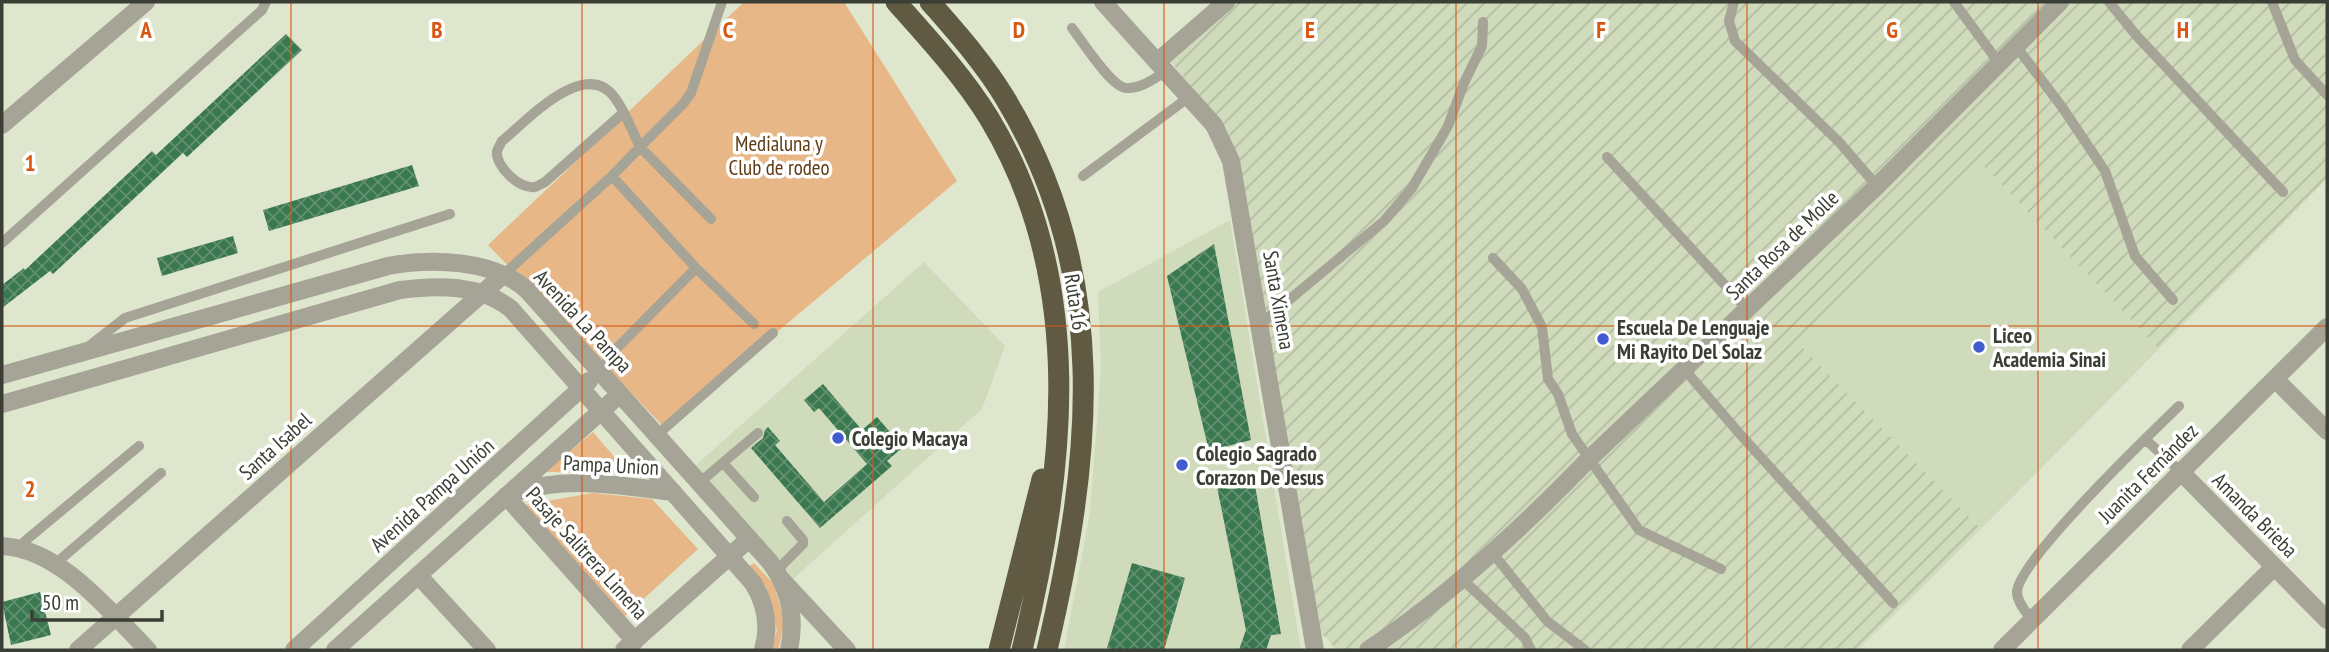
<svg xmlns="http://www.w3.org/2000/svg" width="2329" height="652" font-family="'PT Sans Narrow',sans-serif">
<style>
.built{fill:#cfdbbb}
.industrial{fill:url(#industrial-furrows)}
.green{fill:#e7b787}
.building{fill:url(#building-cross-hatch)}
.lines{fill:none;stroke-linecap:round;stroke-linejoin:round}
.service{stroke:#a6a397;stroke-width:10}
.minor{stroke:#a6a397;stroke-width:18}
.tertiary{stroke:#a6a397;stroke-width:18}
.motorway{stroke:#605a43;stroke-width:21}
.grid{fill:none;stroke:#d75610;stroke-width:2;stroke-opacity:0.55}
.poi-dot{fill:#415ccf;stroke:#fff;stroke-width:2.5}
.labels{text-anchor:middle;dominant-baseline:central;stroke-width:7;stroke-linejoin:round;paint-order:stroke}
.park-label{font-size:21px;fill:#5f3c14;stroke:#fff}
.street-label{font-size:21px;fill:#3a3e34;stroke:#fff}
.poi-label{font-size:21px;font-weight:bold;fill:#3a3e34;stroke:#fff;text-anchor:start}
.grid-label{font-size:23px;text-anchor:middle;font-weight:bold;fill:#d75610;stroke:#fff;stroke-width:7;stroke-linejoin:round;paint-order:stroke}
</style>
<defs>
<pattern id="industrial-furrows" width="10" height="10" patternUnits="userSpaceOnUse" patternTransform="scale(1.75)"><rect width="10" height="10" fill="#cfdbbb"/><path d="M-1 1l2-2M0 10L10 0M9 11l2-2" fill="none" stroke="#b2bda1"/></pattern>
<pattern id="building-cross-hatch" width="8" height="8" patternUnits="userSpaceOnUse" patternTransform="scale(1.75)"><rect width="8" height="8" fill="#3a784f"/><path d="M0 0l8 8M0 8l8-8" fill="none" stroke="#638f72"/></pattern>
</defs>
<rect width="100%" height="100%" fill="#dee7cd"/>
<path class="built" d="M1980,162l179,187 -178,180 -182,-185z
M1230,220l71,430h-237l26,-137 11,-144 -3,-77z
M924,262l81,84 -23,63 -189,170 -99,-112z"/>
<path class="industrial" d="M1232,2h1095v177l-168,170 -179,-187 -181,182 182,185 -123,121h-521l-17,-18 -95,-491 -19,-36 -38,-47z"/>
<path class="green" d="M744,2h100l113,179 -293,246 -176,-182z
M593,432l35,41 -83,-1z
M593,493l59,6 46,50 -73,67 -101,-111z
M754,563l20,21 11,39 -7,27h-7l6,-20 -11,-43 -18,-20z"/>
<path class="building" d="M286,34l16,16 -115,107 -4,-4 -130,121 -3,-3 -48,37v-23l22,-17 1,2 127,-119 4,4z
M412,165l7,21 -150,45 -6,-21z
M233,236l5,17 -76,23 -5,-18z
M1214,244l37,196 -42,11 -42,-175z
M823,384l39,46 15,-13 26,30 -16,14 5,5 -72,62 -69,-80 12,-10 2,-8 3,-3 12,14 -5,4 49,57 43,-38 -48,-56 -5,4 -10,-12z
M1253,474l28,160 -10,1 -5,15h-27l7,-20 -30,-148z
M1132,563l53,15 -21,72h-50l-7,-2z
M40,592l11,43 -40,10 -9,-43z"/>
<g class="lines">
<path class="service" d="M1734,2l-5,19 6,20 104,101 38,44
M1954,2l45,61
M2109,2l27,33 147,157
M2272,2l23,58 32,35
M1072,28c10,13 39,59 54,60 15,1 29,-10 40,-17
M2016,46l46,61 43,64 30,85 38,44
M623,113l-78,69c-2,1 -9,5 -10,5 -15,3 -40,-21 -38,-36 0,-1 4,-8 5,-10 25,-20 83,-85 113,-43 11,15 17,33 25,49l43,-43 8,-11 31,-91
M1607,157l141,153
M612,176l84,92 58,56
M1083,176l106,-79
M2,243l260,-233 4,-8
M1493,258l29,31 20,38 6,52 10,15 14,40 67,96 82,39
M503,275l109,-99 28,-29 71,72
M1260,324l124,-103 28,-33 36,-62 16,-43 18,-37 1,-24
M88,347l37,-29 325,-104
M1684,369l55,64 154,170
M599,372l17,-23 80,-81
M657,435l116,-102
M2145,439l36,33
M724,464l30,33
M699,483l59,-50
M20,549l5,-8 114,-95
M1491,551l56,70 38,29
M55,564l106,-91
M776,571l27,-27v-4l-16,-19
M1461,578l64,60 6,12
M2032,620c-6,-8 -15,-18 -15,-28 1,-31 134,-159 162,-186"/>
<path class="minor" d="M1103,2l111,123 17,36 84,489
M1158,61l68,-59
M2,125l144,-123
M2275,379l52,52
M2,546c59,3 107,65 146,104
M418,575l69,75
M782,580l65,70
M635,641l-129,-145c54,-22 110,-11 167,-4
M78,650l425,-375
M624,650l125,-111
M2190,650l84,-83"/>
<path class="tertiary" d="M2,375l386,-109c42,-8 105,-7 139,24l243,272c20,27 26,56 19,88
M2,404l398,-114c37,-5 80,-6 111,19l242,274c13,21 17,43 10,67
M2181,472l146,148
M294,650l295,-269
M335,650l285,-256
M1368,650c80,-53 153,-121 220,-190l289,-274 183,-184
M2002,650l325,-323"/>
<path class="motorway" d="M896,2c33,37 67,74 93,116 99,164 76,356 33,532
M930,2c27,31 54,61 75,96 107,176 87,361 42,552
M999,650l43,-171"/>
</g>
<path class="grid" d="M291,2v648M582,2v648M873,2v648M1164,2v648M1456,2v648M1747,2v648M2038,2v648M2,326h2325"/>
<g class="poi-dot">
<circle cx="1603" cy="339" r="7"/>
<circle cx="1979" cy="347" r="7"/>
<circle cx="838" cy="438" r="7"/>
<circle cx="1182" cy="465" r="7"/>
</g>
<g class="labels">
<g class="park-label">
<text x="779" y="143">Medialuna y<tspan x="779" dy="24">Club de rodeo</tspan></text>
</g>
<g class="street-label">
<text transform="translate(1782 245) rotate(-44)">Santa Rosa de Molle</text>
<text transform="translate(1279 300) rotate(80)">Santa Ximena</text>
<text transform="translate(1076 302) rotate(81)">Ruta 16</text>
<text transform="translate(583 321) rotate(47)">Avenida La Pampa</text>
<text transform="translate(275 446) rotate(-42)">Santa Isabel</text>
<text transform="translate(611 465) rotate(3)">Pampa Union</text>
<text transform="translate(2148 473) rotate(-45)">Juanita Fernández</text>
<text transform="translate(432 495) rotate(-42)">Avenida Pampa Unión</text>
<text transform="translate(2255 515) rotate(45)">Amanda Brieba</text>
<text transform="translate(587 553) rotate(48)">Pasaje Salitrera Limeña</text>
</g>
<g class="poi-label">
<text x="1617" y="327">Escuela De Lenguaje<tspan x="1617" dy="24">Mi Rayito Del Solaz</tspan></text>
<text x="1993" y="335">Liceo<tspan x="1993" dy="24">Academia Sinai</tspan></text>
<text x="852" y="438">Colegio Macaya</text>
<text x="1196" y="453">Colegio Sagrado<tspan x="1196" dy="24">Corazon De Jesus</tspan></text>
</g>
</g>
<g class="grid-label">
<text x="146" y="38">A</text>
<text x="437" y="38">B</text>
<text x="728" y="38">C</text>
<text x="1019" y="38">D</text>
<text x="1310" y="38">E</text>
<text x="1601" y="38">F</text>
<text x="1892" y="38">G</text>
<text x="2183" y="38">H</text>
<text x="30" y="171">1</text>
<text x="30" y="497">2</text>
</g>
<rect width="2329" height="652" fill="none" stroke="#3a3e34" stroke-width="7"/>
<path d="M32 610v10h130v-10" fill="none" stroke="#3a3e34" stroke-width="3.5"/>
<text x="42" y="610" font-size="21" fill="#3a3e34" stroke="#ffffff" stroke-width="5" paint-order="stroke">50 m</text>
</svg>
